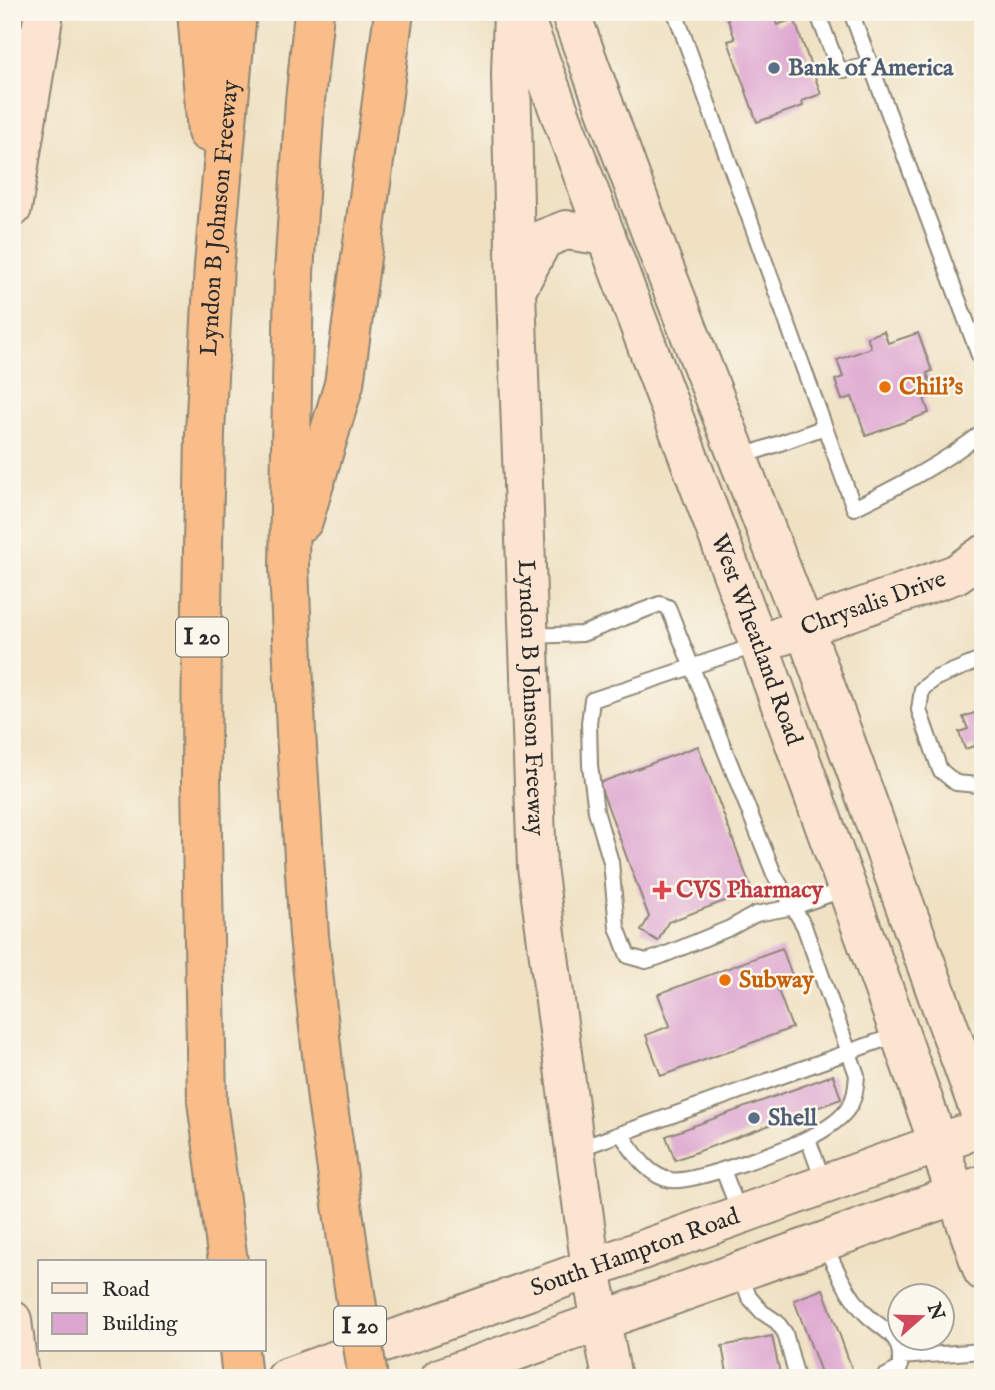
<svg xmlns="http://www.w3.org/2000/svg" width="995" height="1390" font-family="'IM FELL English',serif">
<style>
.building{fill:#dda6d0}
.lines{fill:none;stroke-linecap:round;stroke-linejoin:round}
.lane-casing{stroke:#8d8676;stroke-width:18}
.secondary-casing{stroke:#8d8676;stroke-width:42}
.highway-casing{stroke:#8d8676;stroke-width:42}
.lane{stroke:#fff;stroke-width:14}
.secondary{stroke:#fce5d0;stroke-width:38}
.highway{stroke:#f8bd89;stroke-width:38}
.highway-bridge-casing{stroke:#8d8676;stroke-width:42;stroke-linecap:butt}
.highway-bridge{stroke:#f8bd89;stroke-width:38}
.service-dot{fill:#5c6f8a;stroke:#fbf7ec;stroke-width:2.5}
.food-dot{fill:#e8710a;stroke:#fbf7ec;stroke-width:2.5}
.health-dot{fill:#e0444e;stroke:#fbf7ec;stroke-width:2.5}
.labels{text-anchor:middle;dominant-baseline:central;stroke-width:5;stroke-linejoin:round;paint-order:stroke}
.shield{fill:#fbf7ec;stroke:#696865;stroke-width:2}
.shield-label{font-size:23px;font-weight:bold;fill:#2b2b2b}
.service-label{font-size:24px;font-weight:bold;fill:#4e5e75;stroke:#fbf7ec;text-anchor:start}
.street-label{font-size:24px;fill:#2b2b2b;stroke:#fbf7ec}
.food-label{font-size:24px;font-weight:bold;fill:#c56008;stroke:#fbf7ec;text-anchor:start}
.health-label{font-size:24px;font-weight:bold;fill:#be3a42;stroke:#fbf7ec;text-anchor:start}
</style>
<rect width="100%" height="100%" fill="#fbf7ec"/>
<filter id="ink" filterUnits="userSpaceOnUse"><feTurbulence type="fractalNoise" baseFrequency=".0143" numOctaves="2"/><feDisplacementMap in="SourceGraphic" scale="14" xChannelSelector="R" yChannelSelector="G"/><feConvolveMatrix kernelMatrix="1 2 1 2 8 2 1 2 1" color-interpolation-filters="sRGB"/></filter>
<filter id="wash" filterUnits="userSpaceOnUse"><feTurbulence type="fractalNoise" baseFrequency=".00686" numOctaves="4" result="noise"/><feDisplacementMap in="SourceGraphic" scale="28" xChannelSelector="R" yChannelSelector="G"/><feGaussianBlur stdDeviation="1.57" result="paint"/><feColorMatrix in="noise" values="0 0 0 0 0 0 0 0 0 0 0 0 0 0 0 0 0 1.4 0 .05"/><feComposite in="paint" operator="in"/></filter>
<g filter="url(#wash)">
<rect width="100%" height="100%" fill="#efe1c2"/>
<g id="blocks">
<path class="building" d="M725,12h48l4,13 17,-6 27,75 -19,7 1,5 -46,16 -29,-81 7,-2z
M884,331l4,12 30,-10 14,38 -5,2 7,21 -10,4 5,15 -63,23 -14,-39 -10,3 -7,-20 8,-3 -6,-17 34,-12 -4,-11z
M983,710v48l-4,1 -5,-13 -9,3 -6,-17 9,-3 -5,-12z
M698,746l54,145 -84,31 -10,19 -17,-10 8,-14 -50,-134z
M782,948l12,33 -17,6 15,41 -131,48 -15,-41 24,-9 -12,-32z
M833,1075l8,24 -166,61 -9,-24z
M823,1289l30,83 -15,6h-15l-29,-78z
M772,1336l9,42h-53l-6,-32z"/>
</g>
</g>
<g filter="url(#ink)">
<use href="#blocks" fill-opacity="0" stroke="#8d8676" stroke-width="2"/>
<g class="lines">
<defs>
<path id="lane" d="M675,12l179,496c45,-22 89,-45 129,-76
M817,12l21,55 6,3 28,-5
M851,12l132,354
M12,32l26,4
M741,457l84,-30
M530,636l52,-2 78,-30 8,3 106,267 30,52 53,149c-1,13 -2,25 -10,35 -8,11 -27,23 -39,28 -21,11 -117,46 -137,42 -23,-3 -38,-29 -50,-46
M757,645l-165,55 -3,23 1,42 6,46 15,51 6,65 11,29 18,5 13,-4 71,-29 26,-14 38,-7 51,-18
M983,659l-47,19 -14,11 -3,21 21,60 16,13 22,2 5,-1
M808,1139l16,44
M575,1150l324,-116
M723,1170l17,44
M823,1242c12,24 23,51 42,71 15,16 35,20 35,44l83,-6
M740,1273l9,24 13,15 15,10 8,11 12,45
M882,1378l18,-10v-11"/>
<g id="secondary">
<path id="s1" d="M513,12l-2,62 5,218 21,575 54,402 21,109"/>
<path id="s2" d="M522,12l237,633 141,389 83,237"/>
<path d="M570,12l88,240 146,375 179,494"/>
<path d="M12,208l32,-196"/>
<path d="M518,287l25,-48 23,-9 40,6"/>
<path id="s3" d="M781,636l175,-62 27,-19"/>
<path d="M12,1320l7,58"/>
<path id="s4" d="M286,1378l676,-243"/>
<path d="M440,1378l543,-193"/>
</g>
<g id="highway">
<path d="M197,12l10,120"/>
<path d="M314,12l-9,89 -11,172 -5,293 7,166 13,204 18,164 25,174"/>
<path d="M303,521l41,-137 50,-372"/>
<path id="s5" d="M228,1262l-21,-161 -6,-322 1,-172 3,-174 9,-168 23,-253"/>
<path d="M239,1350l3,28"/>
</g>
</defs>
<use href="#lane" class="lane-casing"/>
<use href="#secondary" class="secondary-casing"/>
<use href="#highway" class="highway-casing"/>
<use href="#lane" class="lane"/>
<use href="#secondary" class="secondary"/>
<use href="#highway" class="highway"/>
<defs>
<path id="highway-bridge" d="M352,1274l16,104"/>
</defs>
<use href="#highway-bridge" class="highway-bridge-casing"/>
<use href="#highway-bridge" class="highway-bridge"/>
</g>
</g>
<g class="service-dot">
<circle cx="774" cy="68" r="7"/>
<circle cx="754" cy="1118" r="7"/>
</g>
<g class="food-dot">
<circle cx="885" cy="387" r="7"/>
<circle cx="725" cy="980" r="7"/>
</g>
<path class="health-dot" d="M658.5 879.5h7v7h7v7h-7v7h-7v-7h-7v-7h7z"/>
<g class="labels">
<g class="shield">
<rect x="176" y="617.5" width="52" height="39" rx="5"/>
<rect x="334" y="1306.5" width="52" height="39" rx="5"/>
</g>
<g class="shield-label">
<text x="202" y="637">I 20</text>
<text x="360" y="1326">I 20</text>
</g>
<g class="service-label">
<text x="788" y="68">Bank of America</text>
<text x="768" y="1118">Shell</text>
</g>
<g class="street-label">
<text stroke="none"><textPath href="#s5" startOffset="1046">Lyndon B Johnson Freeway</textPath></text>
<text stroke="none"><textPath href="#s3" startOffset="98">Chrysalis Drive</textPath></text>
<text stroke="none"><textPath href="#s2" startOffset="670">West Wheatland Road</textPath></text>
<text stroke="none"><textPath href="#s1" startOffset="686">Lyndon B Johnson Freeway</textPath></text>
<text stroke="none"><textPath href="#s4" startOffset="371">South Hampton Road</textPath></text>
</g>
<g class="food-label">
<text x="899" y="387">Chili's</text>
<text x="739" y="980">Subway</text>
</g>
<g class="health-label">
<text x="676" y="890">CVS Pharmacy</text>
</g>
</g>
<rect width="995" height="1390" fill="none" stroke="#fbf7ec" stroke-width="42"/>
<rect x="38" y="1260" width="228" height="91" fill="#fbf7ec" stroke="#a8a59f" stroke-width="2"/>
<rect x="52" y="1283" width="35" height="10" fill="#fce5d0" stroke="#a8a59f" stroke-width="2"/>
<text x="102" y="1296" font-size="21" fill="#2b2b2b">Road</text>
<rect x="52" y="1313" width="35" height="21" fill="#dda6d0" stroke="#a8a59f" stroke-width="2"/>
<text x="102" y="1330" font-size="21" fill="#2b2b2b">Building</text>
<g transform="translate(921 1317) rotate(70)"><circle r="33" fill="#fbf7ec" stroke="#a8a59f" stroke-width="2"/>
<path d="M0-5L12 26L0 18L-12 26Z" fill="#d1495b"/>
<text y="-10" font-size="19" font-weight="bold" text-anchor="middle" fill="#2b2b2b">N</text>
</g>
</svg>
